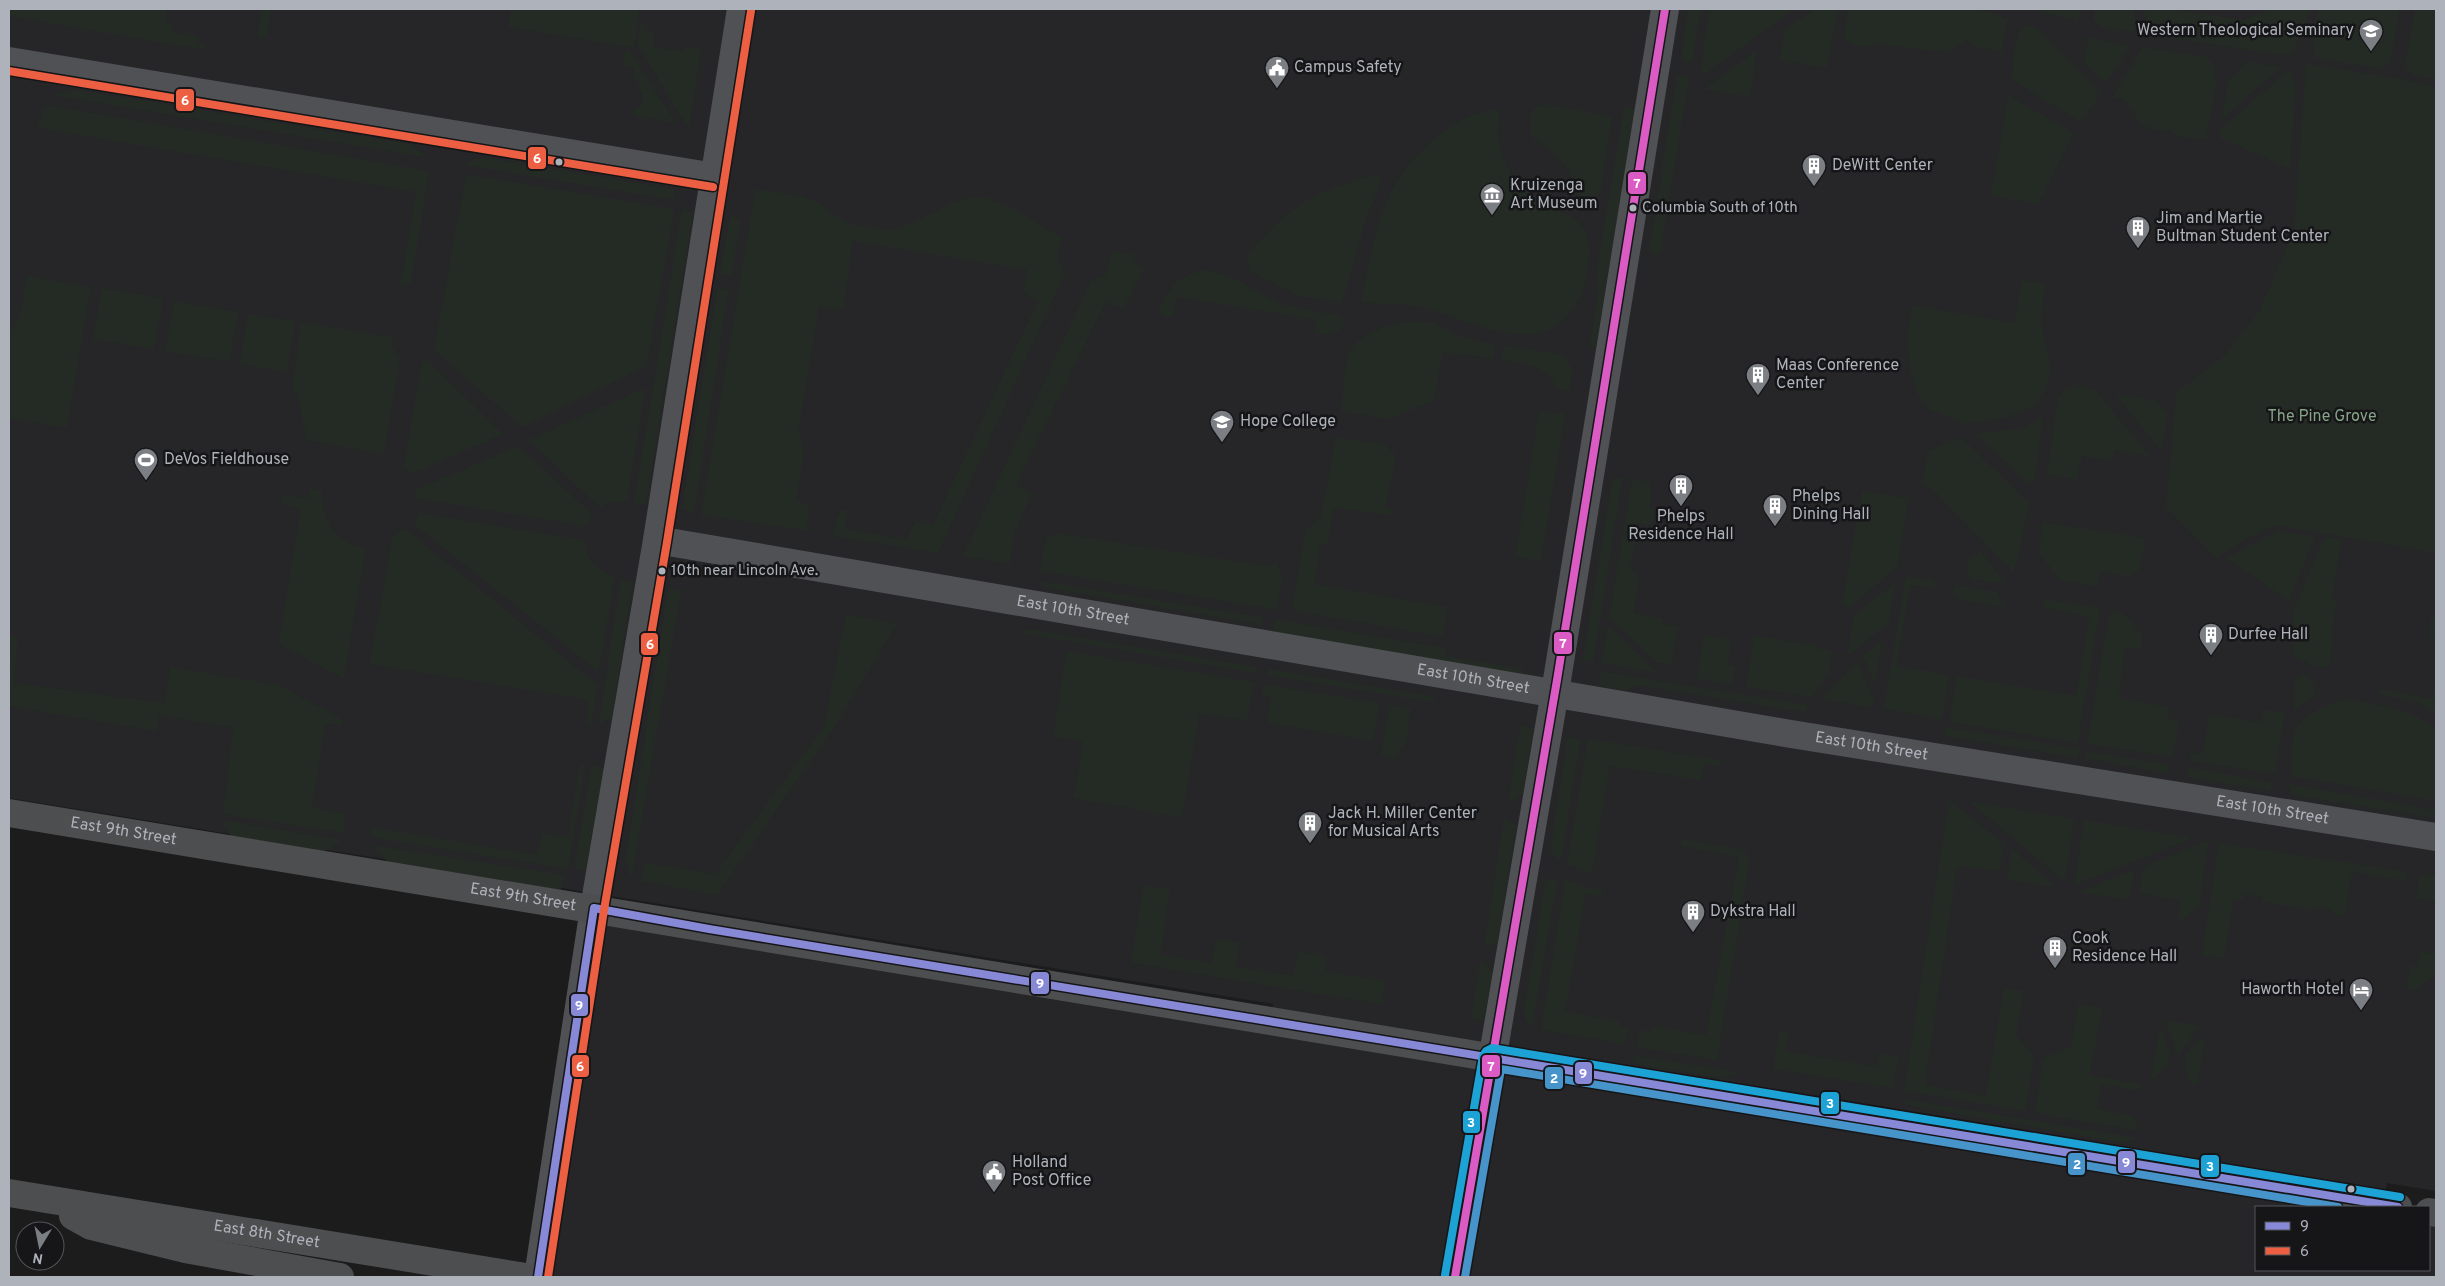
<svg xmlns="http://www.w3.org/2000/svg" width="2445" height="1286" font-family="Overpass,sans-serif">
<style>
.built{fill:#262628}
.green{fill:#242b24}
.lines{fill:none;stroke-linecap:round;stroke-linejoin:round}
.minor{stroke:#505154;stroke-width:28}
.major{stroke:#4d4e50;stroke-width:28}
.bus-1-casing{stroke:#161618;stroke-width:11}
.bus-2-casing{stroke:#161618;stroke-width:11}
.bus-3-casing{stroke:#161618;stroke-width:11}
.bus-4-casing{stroke:#161618;stroke-width:11}
.bus-5-casing{stroke:#161618;stroke-width:11}
.bus-1{stroke:#8788d6;stroke-width:8}
.bus-2{stroke:#ed5f42;stroke-width:8}
.bus-3{stroke:#db5bc5;stroke-width:8}
.bus-4{stroke:#4694ca;stroke-width:8}
.bus-5{stroke:#1ca2d5;stroke-width:8}
.bus-dot{fill:#aeb3bb;stroke:#161618;stroke-width:2}
.labels{text-anchor:middle;dominant-baseline:central;stroke-width:5;stroke-linejoin:round;paint-order:stroke}
.bus-label{font-size:15px;fill:#aeb3bb;stroke:#161618;text-anchor:start}
.poi-label{font-size:16px;fill:#aeb3bb;stroke:#161618;text-anchor:start}
.park-label{font-size:16px;fill:#87a487;stroke:#161618}
.street-label{font-size:16px;fill:#aeb3bb;stroke:#161618}
.line-badge{stroke:#161618;stroke-width:2}
.badge-label{font-size:14px;text-anchor:middle;font-weight:bold;fill:#fff}
</style>
<rect width="100%" height="100%" fill="#1c1c1c"/>
<path class="built" d="M9,9h2427v1182l-49,-8 -4,22 14,2h-141v63h173v-58l7,2v63h-1898l56,-369 677,113 2,-17 -1264,-206z"/>
<path class="green" d="M9,9h158l-2,13 7,2 -1,7 27,6v6l6,2v5l-195,-34z
M261,9h10l-4,29 -10,-1z
M511,9h129l-6,39 -126,-21z
M1688,9h13l-9,53 -11,-2z
M1709,9h85l-89,65 -4,-4z
M1815,9h23l-11,59 -47,-8 5,-31z
M1848,9c32,0 138,-8 159,11l-5,32 -26,-5 -9,-7 -20,12 -70,-8 -12,3 -10,-2 -11,-7z
M2039,9h42l-3,11 -38,-8z
M2095,9h38l4,19 -5,4 -32,-6 -7,-7z
M2143,9h27l74,11 27,-11h39l-7,24 -14,23 -132,-20 -8,-8z
M2319,9h80l-8,52 -9,8 -67,-11 -2,-24z
M2415,9l21,1v69l-25,-5 -6,-9z
M640,24l5,1v6l9,2 -1,13 31,6 1,-5 16,3 -12,79 -52,-85z
M2028,25l10,5 63,63 -20,29 -69,-42c2,-16 0,-49 16,-55z
M2088,37l42,9 -24,37 -22,-20z
M2143,47l64,10 8,11 1,18 -10,53c-8,-1 -17,0 -24,-2 -5,-1 -9,-6 -14,-6 -8,-1 -15,0 -23,-5 -16,-10 -11,-28 -33,-29z
M1757,50l-7,47 -46,-8z
M625,51l6,2 45,70 -43,-8 1,-5 7,-4 2,-11 -5,-8 2,-5 -7,-2 2,-12 -12,-3z
M2248,61l31,6 -1,3 -54,47 -2,-1 7,-36z
M2306,64l95,15 35,8v466l-160,-28 -35,17 -24,16 -51,-50 10,-115 48,-37 36,-46 34,-81z
M2289,70l7,15 -6,84 -72,-32 5,-10z
M1677,75l12,3 -29,178 -11,-4z
M77,90l333,54 16,13 -375,-62z
M2008,95l66,38 -36,71 -47,-8z
M1545,104l67,13 -11,73 -3,5 -15,3c-10,-8 -9,-17 -15,-27 -8,-15 -23,-26 -37,-35l-1,-21 6,-9z
M46,105l383,66 -18,113 -11,2 16,-94 -379,-64z
M1624,105l8,3 3,5 -39,233 -7,1 9,-53 -1,-24z
M1489,110h9l2,4c-10,34 14,71 41,90 13,9 31,8 40,21 13,16 8,39 4,58 -1,9 -7,17 -11,24 -33,55 -105,12 -150,1 -22,-6 -41,-2 -63,-6 9,-46 17,-98 47,-137 6,-8 14,-15 22,-22 16,-15 37,-28 59,-33z
M487,158l187,31 1,11 -210,-35 8,-6z
M466,174l208,35 -27,157 -125,61 -88,-77z
M1373,175l6,1 2,2 -6,20 -9,21 -24,84 -43,-7 -49,-25 -3,-10 2,-8c38,-46 67,-62 124,-78z
M755,189l45,7 19,7 17,13 17,9 39,5 21,-7 43,-22 15,-4 19,2 24,10 48,29 -5,19 8,16 -127,280 -105,-17c2,-11 2,-21 11,-27l4,2 -3,18 61,11 10,-19 17,4 105,-224 -15,-8 4,-23 -174,-29 -10,69 -24,-4 -20,121 5,26 -8,46 13,7 -2,25 -106,-16z
M682,209l11,4 -47,291 -12,-1z
M730,217l11,2 -9,56 -12,-1z
M1112,251l20,3 11,16 -20,39 -17,-7 -90,182 16,10 -18,39 -4,31 -47,-8 128,-275 14,-5z
M1204,270l23,5 57,30 57,11 4,4c-3,15 -18,14 -30,14l2,-14 -140,-23 -4,20 -11,-2 -3,-5c13,-26 16,-32 45,-40z
M27,276l64,11 -24,141 -58,-10v-82l12,-24z
M2022,280l23,4 -4,37 10,49 -5,19 -11,17 -30,12 -40,6 -36,-15 -11,-14 -7,-21 -4,-32 5,-37 103,18z
M102,288l61,10 -9,51 -61,-10z
M729,288l-35,225 -12,-4 35,-219z
M174,301l64,11 -9,50 -64,-11z
M248,314l47,7 -8,51 -47,-8z
M1413,321l21,2 25,13 36,9 -2,14 -50,-7 -10,49 -45,18 -47,-8c2,-15 3,-46 8,-58 9,-21 43,-30 64,-32z
M301,322l91,15v9l8,13 -16,95 -78,-14c-1,-17 -7,-31 -9,-48l-5,-2z
M1504,345l60,10 8,13 -2,23 -11,-1c-17,-27 -29,-25 -58,-30z
M428,361l75,73 -91,40 -8,-7 18,-105z
M2079,386l16,4 56,67 -36,-7 -3,11 -30,-5 -6,24 -29,-6 11,-76 8,-9z
M645,388l-18,113 -18,2 -9,5 -71,-68z
M2115,394l41,6 12,14 -7,37z
M1539,412l26,1 -24,148 -26,-4z
M2043,417l-8,62 -6,5 -53,-50 48,-6z
M1336,437l49,7 11,12 -10,50 6,4v5l-58,-7 -6,35 -8,1 -5,40 133,23 -5,30 -148,-26 -3,-3 13,-77 16,-15z
M1961,437l68,66 -10,52 -6,17 -80,-82 -11,-5 6,-34z
M518,446l74,68 -6,12 -172,-28 1,-8z
M1623,477l-30,186 -10,-3 29,-181z
M1632,478l18,4 2,14 -2,12 5,3 -3,15 -13,-3 -8,43 8,13 -5,34 29,6 -1,5 16,2 -7,38 -14,-1 -48,-46z
M310,489l12,2c0,31 12,50 44,58l-22,130 -65,-35 22,-135 -20,-5 1,-10 26,4z
M1862,491l47,7 -11,68 -49,42 -7,-2z
M419,513l165,27c3,19 12,31 31,36l-16,96 -184,-147z
M2042,522l104,16 -7,32 -9,7 -29,-6 -4,16 -36,-7 -22,-26z
M404,528l194,157 -7,41 -4,-4 2,-22 -219,-36 22,-127z
M2278,531l37,6 -26,64 -63,-43z
M1057,533l210,33 9,-4 7,15 -6,33 -237,-39 6,-33z
M2325,536l17,4 -10,59 5,2 -6,32 3,2 -5,32 -17,-1 -19,-12 1,-45z
M1981,551l25,33 -36,-5 -3,-10 2,-10z
M1906,576l29,5 -1,7 -24,-3 -13,81 52,9 -7,44 -58,-10z
M620,581l13,1 -21,136 -13,6z
M1039,581l224,36 -1,8 -219,-38z
M1895,583l-6,40 -42,34 7,-42z
M1955,585l42,7 8,16 -47,-9v-4h-4z
M668,589l13,1 -49,289 -7,-17z
M2044,599l56,9 -22,135 -129,-21 8,-46 119,20 13,-79 -46,-10z
M2117,611l11,6 14,19 -1,13 -16,-2 -6,51 50,9 -1,12 11,2 -6,36 -86,-13 22,-128z
M846,614l51,10 -64,105 -116,166 -76,-14 4,-18 70,11 109,-147z
M2431,614h5v26l-7,-2z
M1275,619l171,29 -1,8 78,13 -2,6 -248,-42z
M1608,625l50,48 -57,-10z
M1030,629l226,38 -1,6 -234,-40z
M9,635l9,2 -4,46 151,20 5,-36 109,18 64,35 -1,5 -17,-1 -13,83 33,7 -2,19 -120,-19 10,-86 -74,-13 -3,16 -147,-25z
M1704,635l27,5 -3,24 7,2 -3,19 -35,-6z
M1754,636l63,9v3l15,3 -3,22 -17,24 -66,-10z
M1882,641l-7,42 -12,-27z
M1067,651l187,31 -7,39 -48,-7 -17,104 -108,-20 9,-56 -30,-6z
M1857,662l17,38 -2,8 -50,-9z
M1268,669l166,28 -1,5 -166,-27z
M1600,671l209,34 -5,7 -170,-27 -7,6 -29,-5z
M2304,674c22,18 7,24 -10,36l1,-29 3,-6z
M2436,681v33l-20,-12 -36,-8 1,-5 52,10z
M1264,684l116,19 -7,38 -106,-18 4,-26 -9,-2z
M2347,699c31,6 63,10 89,29v73l-145,-25c1,-13 0,-29 3,-42 6,-20 36,-31 53,-35z
M1389,705l22,3 -4,32 -13,19 -13,-4z
M2264,710l21,2 -10,62 -86,-13 1,-8 8,1 6,-3 5,-37 52,9z
M1520,725l13,4 -10,66 -15,7z
M1945,727l134,22 -1,9 -134,-22z
M1568,737l13,1 -20,123 -11,-9z
M1588,739l133,21 -2,7 -15,-3 -3,16 -91,-14 -18,108 -25,-10z
M2086,751l84,14 -1,9 -84,-16z
M580,765h5l-17,104 -198,-32 2,-10 165,28 5,-22 26,4z
M592,765l12,4 -18,102 -12,-2z
M2188,767l85,16 -3,8 -82,-14z
M2289,784l147,26v8l-144,-23z
M1949,800l55,44 -5,27 -42,-5 -32,219 61,11 18,-107 20,2 -8,44 18,21 -9,55 -121,-20z
M1969,801l105,18 -9,63z
M1504,818l12,8 -19,118 -13,2z
M2084,820l109,18 -119,47z
M230,821l112,19 -9,7 -10,4 -92,-15 -9,-14z
M1682,839l61,10 7,11 -33,200 -80,-13 3,-17 11,2 2,-6 53,9 33,-178 -58,-11z
M2209,840l-10,66 -22,18 4,-23 -42,-8 4,-26z
M2219,843l189,29 -2,9 -54,-9 -7,44 -12,-2v-4l-19,-3 -1,3 -51,-8v-5l-18,-3 -1,6 -9,-1 -10,60 -22,-4z
M372,845l192,30 -3,15 -173,-28z
M2012,848l44,40 -49,-9z
M2135,869l-6,31 -50,-8z
M2420,874l16,2v25l-20,-3z
M1558,878l-26,151 -9,-15 22,-133z
M1565,880l39,12 -1,4 -17,-2 -21,117 55,11v4l8,2 -4,16 -83,-14z
M1144,885l26,4 -9,65 50,9 5,-24 23,3 -3,25 57,9 5,-25 29,6 -1,14 59,10 -3,23 -251,-41z
M2420,952l16,2v22l-15,9 -6,6 -8,-2 4,-24 6,1z
M1481,960l12,12 -9,49 -13,-3z
M2078,1004l24,4 -12,67 50,9 -1,7 -38,-7 -4,25 31,6 8,5 3,11 -104,-18 8,-55 28,-11z
M2165,1020l35,6 -22,29z
M2160,1026l11,28 -3,4 1,6 -19,18z
M1784,1030l4,4 -2,17 91,16 3,-14 19,3 -6,32 -120,-19 6,-36z
M2205,1035l-7,48h-7l-7,-17 2,-6 -1,-5z
M1633,1055l106,17 -18,6 -89,-15z
M1903,1099l234,39 -14,5 -220,-39z"/>
<g class="lines">
<g class="minor">
<path d="M9,61l706,116"/>
<path id="s1" d="M657,540l1134,194 645,103"/>
<path d="M538,1277l56,-369 63,-368 84,-531"/>
<path d="M1455,1277l102,-597 108,-671"/>
</g>
<g class="major">
<path id="s2" d="M9,813l2389,394"/>
<path id="s3" d="M9,1193l517,84"/>
<path d="M2429,1212l7,1"/>
<path d="M73,1216l18,10 94,23 155,28"/>
</g>
<defs>
<path id="bus-1" d="M538,1277l56,-369 115,21 1689,278"/>
<path id="bus-2" d="M9,71l704,116
M548,1277l56,-367 63,-368 84,-531"/>
<path id="bus-3" d="M1455,1277l102,-597 108,-671"/>
<path id="bus-4" d="M1465,1277l36,-208 837,138"/>
<path id="bus-5" d="M1445,1275l38,-219 3,-5 6,-3 908,149"/>
</defs>
<use href="#bus-1" class="bus-1-casing"/>
<use href="#bus-2" class="bus-2-casing"/>
<use href="#bus-3" class="bus-3-casing"/>
<use href="#bus-4" class="bus-4-casing"/>
<use href="#bus-5" class="bus-5-casing"/>
<use href="#bus-1" class="bus-1"/>
<use href="#bus-2" class="bus-2"/>
<use href="#bus-3" class="bus-3"/>
<use href="#bus-4" class="bus-4"/>
<use href="#bus-5" class="bus-5"/>
</g>
<defs>
<symbol id="university-pin" viewBox="-11 -11 22 30"><path d="M0 17L-7.5 6A9.5 9.5 0 1 1 7.5 6Z" fill="#7b7e83" stroke="#161618"/><path d="M0-5L7-2L0 1L-7-2ZM-4 1L0 2.5L4 1V4Q0 6-4 4Z" fill="#fff"/></symbol>
<symbol id="civic-pin" viewBox="-11 -11 22 30"><path d="M0 17L-7.5 6A9.5 9.5 0 1 1 7.5 6Z" fill="#7b7e83" stroke="#161618"/><path d="M-.6-6.5H3V-4.5H.6V-3L4-1V1h2V6H-6V1h2V-1L-.6-3ZM-1.2 2.5V6h2.4V2.5Z" fill="#fff"/></symbol>
<symbol id="building-pin" viewBox="-11 -11 22 30"><path d="M0 17L-7.5 6A9.5 9.5 0 1 1 7.5 6Z" fill="#7b7e83" stroke="#161618"/><path d="M-4-6H4V6H1V3H-1V6H-4ZM-2.5-4.3h1.7v1.8h-1.7ZM.8-4.3h1.7v1.8H.8ZM-2.5-1h1.7V.8h-1.7ZM.8-1h1.7V.8H.8Z" fill="#fff"/></symbol>
<symbol id="museum-pin" viewBox="-11 -11 22 30"><path d="M0 17L-7.5 6A9.5 9.5 0 1 1 7.5 6Z" fill="#7b7e83" stroke="#161618"/><path d="M0-6L6-3V-2H-6V-3ZM-5-1h2V3h-2ZM-1-1h2V3h-2ZM3-1h2V3H3ZM-6 4H6V6H-6Z" fill="#fff"/></symbol>
<symbol id="stadium-pin" viewBox="-11 -11 22 30"><path d="M0 17L-7.5 6A9.5 9.5 0 1 1 7.5 6Z" fill="#7b7e83" stroke="#161618"/><path d="M0-5a6.5 5 0 1 0 0 10a6.5 5 0 1 0 0-10ZM-3.5-1.8h7v3.6h-7Z" fill="#fff"/></symbol>
<symbol id="hotel-pin" viewBox="-11 -11 22 30"><path d="M0 17L-7.5 6A9.5 9.5 0 1 1 7.5 6Z" fill="#7b7e83" stroke="#161618"/><path d="M-6-4.5h1.5V1H6V5H4.5V3h-9V5H-6ZM-4 0a1.8 1.8 0 1 1 3.6 0ZM.5 0V-2.5h3Q6-2.5 6 0Z" fill="#fff"/></symbol>
</defs>
<g fill-rule="evenodd">
<use href="#university-pin" x="2357" y="17" width="28" height="38"/>
<use href="#civic-pin" x="1263" y="54" width="28" height="38"/>
<use href="#building-pin" x="1800" y="152" width="28" height="38"/>
<use href="#museum-pin" x="1478" y="181" width="28" height="38"/>
<use href="#building-pin" x="2124" y="214" width="28" height="38"/>
<use href="#building-pin" x="1744" y="361" width="28" height="38"/>
<use href="#university-pin" x="1208" y="408" width="28" height="38"/>
<use href="#stadium-pin" x="132" y="446" width="28" height="38"/>
<use href="#building-pin" x="1667" y="472" width="28" height="38"/>
<use href="#building-pin" x="1761" y="492" width="28" height="38"/>
<use href="#building-pin" x="2197" y="621" width="28" height="38"/>
<use href="#building-pin" x="1296" y="809" width="28" height="38"/>
<use href="#building-pin" x="1679" y="898" width="28" height="38"/>
<use href="#building-pin" x="2041" y="934" width="28" height="38"/>
<use href="#hotel-pin" x="2347" y="976" width="28" height="38"/>
<use href="#civic-pin" x="980" y="1158" width="28" height="38"/>
</g>
<g class="bus-dot">
<circle cx="559" cy="162" r="4.5"/>
<circle cx="1633" cy="208" r="4.5"/>
<circle cx="662" cy="571" r="4.5"/>
<circle cx="2351" cy="1189" r="4.5"/>
</g>
<g class="labels">
<g class="bus-label">
<text x="1642" y="208">Columbia South of 10th</text>
<text x="671" y="571">10th near Lincoln Ave.</text>
</g>
<g class="poi-label">
<text x="2354" y="31" text-anchor="end">Western Theological Seminary</text>
<text x="1294" y="68">Campus Safety</text>
<text x="1832" y="166">DeWitt Center</text>
<text x="1510" y="186">Kruizenga<tspan x="1510" dy="18">Art Museum</tspan></text>
<text x="2156" y="219">Jim and Martie<tspan x="2156" dy="18">Bultman Student Center</tspan></text>
<text x="1776" y="366">Maas Conference<tspan x="1776" dy="18">Center</tspan></text>
<text x="1240" y="422">Hope College</text>
<text x="164" y="460">DeVos Fieldhouse</text>
<text x="1792" y="497">Phelps<tspan x="1792" dy="18">Dining Hall</tspan></text>
<text x="1681" y="517" text-anchor="middle">Phelps<tspan x="1681" dy="18">Residence Hall</tspan></text>
<text x="2228" y="635">Durfee Hall</text>
<text x="1328" y="814">Jack H. Miller Center<tspan x="1328" dy="18">for Musical Arts</tspan></text>
<text x="1710" y="912">Dykstra Hall</text>
<text x="2072" y="939">Cook<tspan x="2072" dy="18">Residence Hall</tspan></text>
<text x="2344" y="990" text-anchor="end">Haworth Hotel</text>
<text x="1012" y="1163">Holland<tspan x="1012" dy="18">Post Office</tspan></text>
</g>
<g class="park-label">
<text x="2322" y="417">The Pine Grove</text>
</g>
<g class="street-label">
<text stroke="none"><textPath href="#s1" startOffset="422">East 10th Street</textPath></text>
<text stroke="none"><textPath href="#s1" startOffset="828">East 10th Street</textPath></text>
<text stroke="none"><textPath href="#s1" startOffset="1232">East 10th Street</textPath></text>
<text stroke="none"><textPath href="#s1" startOffset="1638">East 10th Street</textPath></text>
<text stroke="none"><textPath href="#s2" startOffset="116">East 9th Street</textPath></text>
<text stroke="none"><textPath href="#s2" startOffset="521">East 9th Street</textPath></text>
<text stroke="none"><textPath href="#s3" startOffset="261">East 8th Street</textPath></text>
</g>
</g>
<g class="line-badge">
<rect x="175" y="88" width="20" height="24" rx="5" fill="#ed5f42"/>
<rect x="527" y="146" width="20" height="24" rx="5" fill="#ed5f42"/>
<rect x="1627" y="171" width="20" height="24" rx="5" fill="#db5bc5"/>
<rect x="1553" y="631" width="20" height="24" rx="5" fill="#db5bc5"/>
<rect x="640" y="632" width="19" height="24" rx="5" fill="#ed5f42"/>
<rect x="1030" y="971" width="20" height="24" rx="5" fill="#8788d6"/>
<rect x="570" y="993" width="19" height="24" rx="5" fill="#8788d6"/>
<rect x="571" y="1054" width="19" height="24" rx="5" fill="#ed5f42"/>
<rect x="1481" y="1054" width="20" height="24" rx="5" fill="#db5bc5"/>
<rect x="1574" y="1061" width="19" height="24" rx="5" fill="#8788d6"/>
<rect x="1544" y="1066" width="20" height="24" rx="5" fill="#4694ca"/>
<rect x="1820" y="1091" width="20" height="24" rx="5" fill="#1ca2d5"/>
<rect x="1462" y="1110" width="19" height="24" rx="5" fill="#1ca2d5"/>
<rect x="2117" y="1150" width="19" height="24" rx="5" fill="#8788d6"/>
<rect x="2067" y="1152" width="19" height="24" rx="5" fill="#4694ca"/>
<rect x="2200" y="1154" width="20" height="24" rx="5" fill="#1ca2d5"/>
</g>
<g class="badge-label">
<text x="185" y="105">6</text>
<text x="537" y="163">6</text>
<text x="1637" y="188">7</text>
<text x="1563" y="648">7</text>
<text x="650" y="649">6</text>
<text x="1040" y="988">9</text>
<text x="579" y="1010">9</text>
<text x="580" y="1071">6</text>
<text x="1491" y="1071">7</text>
<text x="1583" y="1078">9</text>
<text x="1554" y="1083">2</text>
<text x="1830" y="1108">3</text>
<text x="1471" y="1127">3</text>
<text x="2126" y="1167">9</text>
<text x="2077" y="1169">2</text>
<text x="2210" y="1171">3</text>
</g>
<rect width="2445" height="1286" fill="none" stroke="#aeb3bb" stroke-width="20"/>
<rect x="2255" y="1206" width="175" height="65" fill="#161618" stroke="#535559"/>
<rect x="2265" y="1222" width="25" height="8" fill="#8788d6" stroke="#535559"/>
<text x="2300" y="1231" font-size="15" fill="#aeb3bb">9</text>
<rect x="2265" y="1247" width="25" height="8" fill="#ed5f42" stroke="#535559"/>
<text x="2300" y="1256" font-size="15" fill="#aeb3bb">6</text>
<g transform="translate(40 1246) rotate(190)"><circle r="24" fill="#161618" stroke="#535559"/>
<path d="M0-4L9 19L0 12L-9 19Z" fill="#7b7e83"/>
<text y="-8" font-size="14" font-weight="bold" text-anchor="middle" fill="#aeb3bb">N</text>
</g>
</svg>
